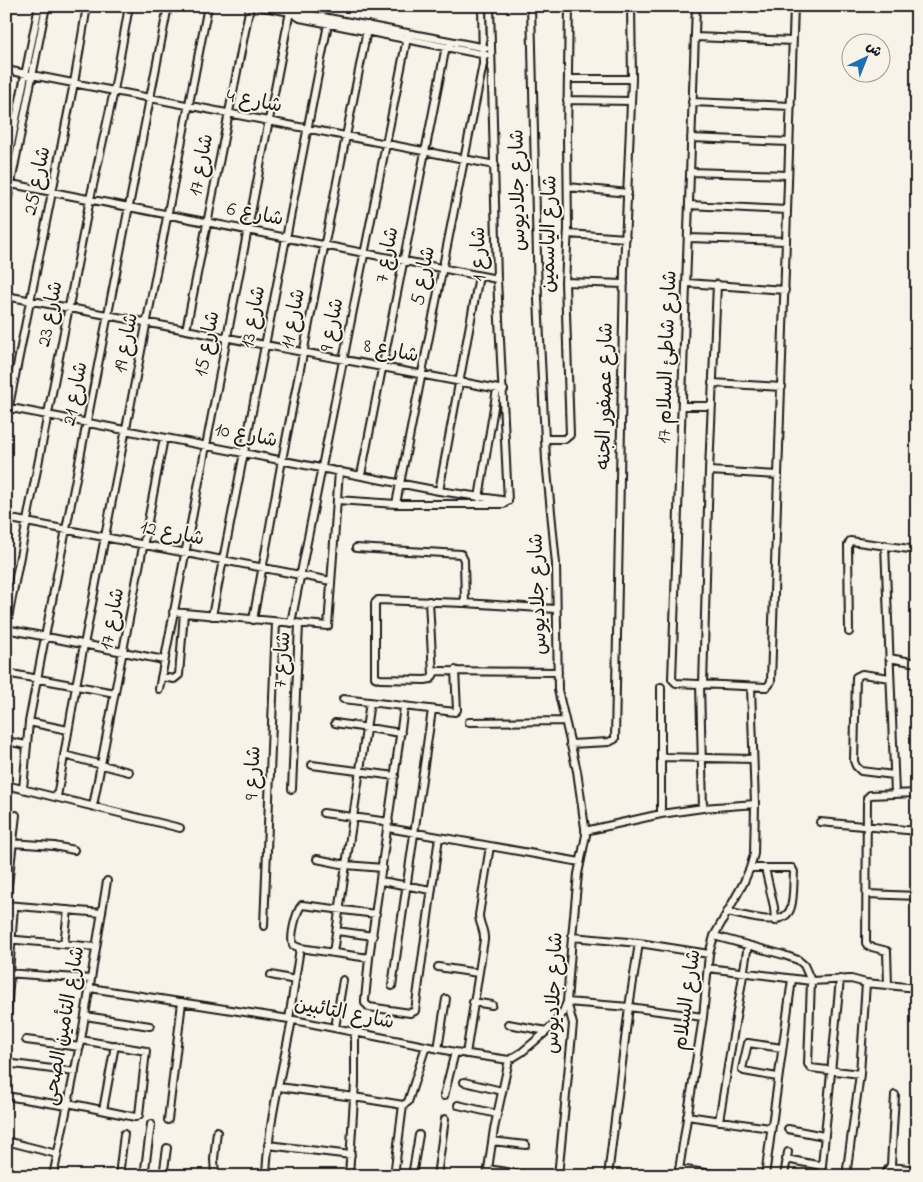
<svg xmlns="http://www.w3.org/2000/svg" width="923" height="1182" font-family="'Indie Flower','Playpen Sans Arabic',sans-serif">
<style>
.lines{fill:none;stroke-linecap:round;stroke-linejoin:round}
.minor-casing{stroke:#1c1c1c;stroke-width:10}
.minor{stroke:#f7f3e8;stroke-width:6}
.labels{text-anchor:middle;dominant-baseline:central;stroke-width:4;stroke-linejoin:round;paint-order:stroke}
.street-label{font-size:20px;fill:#1c1c1c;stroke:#f7f3e8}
</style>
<rect width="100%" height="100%" fill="#f7f3e8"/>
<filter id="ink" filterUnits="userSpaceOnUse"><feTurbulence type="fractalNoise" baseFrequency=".02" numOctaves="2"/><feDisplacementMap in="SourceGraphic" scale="10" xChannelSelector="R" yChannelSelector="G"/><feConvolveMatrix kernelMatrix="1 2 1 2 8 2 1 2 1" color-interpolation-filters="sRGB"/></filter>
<g filter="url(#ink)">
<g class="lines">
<defs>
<path id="minor" d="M259,6l31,6 12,1 184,35
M490,6l7,273 11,222
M531,6l7,293 8,161 10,104 2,126 19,81 9,64 -8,39 -6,63 -5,65 6,22 -15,152
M696,6l-24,673 4,4 90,4 3,-2 2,-4 23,-675
M778,6l16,1
M290,12l10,6 186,37
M695,37l98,4
M6,70l489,95
M568,79h64
M567,100l64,1
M692,102l99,4
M691,138l98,4
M6,169l33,-163
M690,172l98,3
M6,183l491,96
M568,187l60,6
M689,205l98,5
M6,208l40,-202
M568,234l58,4
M688,238l98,3
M565,282l59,2
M687,283l98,7
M6,296l498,94
M186,330l64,-324
M712,383l70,4
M682,406h30
M6,407l433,84 69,10
M6,421l68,-338 13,-77
M545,439h20l5,-4 -5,-153 3,-53 -1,-91 2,-132
M709,471l69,4
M361,475l86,-434
M439,491l40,-215
M479,498l18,-109
M337,500l59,4h108
M396,504l87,-440 -1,-58
M6,518l325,63
M885,545l10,248
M356,548l105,6 3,6 1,43
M429,601l4,74
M556,609l-91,-6 -87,-3 -3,3v74l5,2 45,1 6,-1 4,-7 3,-1 120,1
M173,612l155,14 11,-155
M212,616l116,-592
M253,620l29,-160 86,-435
M291,623l117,-590
M6,628l84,-429 24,-108 15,-85
M6,629l158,31
M849,632l-1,-87 2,-4 67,9
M889,658l28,5
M6,673l109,20
M161,677l13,2 5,-4 5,-62
M890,678l-28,-4 -6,3 -2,84 2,5 5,5 33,4
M700,684l3,124
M703,685l6,-214 8,-187
M661,687v127
M159,689l132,-683
M343,699l112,13 2,-2 -2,-40
M404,707l-35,251 -4,42v3l4,4 41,6 5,-2 24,-174
M29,722l39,8
M469,722l95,-1
M335,723l66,10
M6,741l20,4
M570,744l39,-2 6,-3 9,-470 8,-190 -1,-73
M64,755l65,17
M661,757l92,2
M312,765l83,11
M6,785l174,43
M23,789l6,-67 16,-85 123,-631
M292,789l7,-165
M57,797l19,-111 132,-680
M93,806l71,-368
M323,813l66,9
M820,822l97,9
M388,828l192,34
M585,831l76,-17 42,-6 52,-4
M12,843l42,3 20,4
M317,859l29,6 37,3
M765,868l9,39 1,14
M381,881l50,9
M867,894l50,2
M6,903l10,-88
M6,905l96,8
M727,912c17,3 58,18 64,-5 3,-11 2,-24 3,-35l-2,-4h-42
M264,926l12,-304
M337,931l36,5
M714,936l70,19 14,5 6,5 7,16 -3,83 3,4 49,6
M572,937l67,6 70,11
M6,939l90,8
M64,944l4,-34
M333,953l37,-251
M369,958l-69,-10 -7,-3c-3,-8 3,-34 9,-40l74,9
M438,967l40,6
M708,968l103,13 40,-2 15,4 51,5
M6,973l85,6
M9,973l5,-67
M271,975l24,5
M888,985l-1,-34 -19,-5 -2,-3 1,-145 3,-3 47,-2
M392,986l40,-276
M90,988l199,31 166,33 54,8 13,-8 25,-21 15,-17 5,-12 62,5 74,10
M473,1002l19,3
M85,1016l65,10
M289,1019l11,-71
M508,1024l39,7
M6,1026l4,-53
M335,1028l8,-48
M26,1040l54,7
M438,1049l8,-50
M466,1054l18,-114c1,-10 -5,-16 -5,-25l11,-69
M6,1063l69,9
M777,1077l-33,-6 -2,-2 6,-26 34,5
M464,1082l38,9
M279,1087l75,10 49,8 5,-3 18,-56
M6,1096l61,10
M444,1096l11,-44
M68,1103l67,14 4,-2 7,-64 -65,-11
M458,1105l39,9
M103,1110l12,-65
M687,1116l83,12
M168,1120l14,-118
M719,1121l29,-176
M788,1129l36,7
M6,1141l51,13
M492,1141l34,4
M268,1145l83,10
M786,1159l36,7
M891,1167l26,3
M488,1169l36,6
M679,1169l46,7
M53,1176l28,-136 26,-159
M119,1176l5,-42
M144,1176l7,-52
M163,1176l4,-28
M215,1176l-1,-17 3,-28
M266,1176c2,-53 16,-105 26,-156
M349,1176l6,-93v-51
M394,1176l9,-71
M412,1176l7,-41
M437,1176l8,-57
M487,1176l7,-47 15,-69
M608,1176l21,-169 10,-64
M678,1176l25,-159 6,-63 5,-18 29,-52 7,-16 4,-14 1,-50 -4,-117
M765,1176l27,-197
M784,1176l4,-24
M821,1176l19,-197
M846,1176l14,-102 6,-91
M884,1176l7,-11 4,-70"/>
</defs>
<use href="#minor" class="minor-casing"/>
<use href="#minor" class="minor"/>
</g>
</g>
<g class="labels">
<g class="street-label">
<text transform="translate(254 102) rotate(11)">شارع 4</text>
<text transform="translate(202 165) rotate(-79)">شارع 17</text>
<text transform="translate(38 181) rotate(-78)">شارع 25</text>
<text transform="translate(519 190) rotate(-91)">شارع جلاديوس</text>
<text transform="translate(255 215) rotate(11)">شارع 6</text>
<text transform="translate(550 234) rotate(-89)">شارع الياسمين</text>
<text transform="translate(480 254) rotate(-91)">شارع 1</text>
<text transform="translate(388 255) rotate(-79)">شارع 7</text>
<text transform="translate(424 276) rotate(-79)">شارع 5</text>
<text transform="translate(51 314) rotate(-79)">شارع 23</text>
<text transform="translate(254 317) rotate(-79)">شارع 13</text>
<text transform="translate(294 319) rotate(-79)">شارع 11</text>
<text transform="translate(333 325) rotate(-79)">شارع 9</text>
<text transform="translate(127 343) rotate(-79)">شارع 19</text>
<text transform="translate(208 344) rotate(-79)">شارع 15</text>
<text transform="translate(391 352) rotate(11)">شارع 8</text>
<text transform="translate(668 357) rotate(-88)">شارع شاطئ السلام 17</text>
<text transform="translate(76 394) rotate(-79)">شارع 21</text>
<text transform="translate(606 396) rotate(-89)">شارع عصفور الجنه</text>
<text transform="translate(246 436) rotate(11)">شارع 10</text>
<text transform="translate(172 534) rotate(11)">شارع 12</text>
<text transform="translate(539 594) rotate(-92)">شارع جلاديوس</text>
<text transform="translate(113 619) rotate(-79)">شارع 17</text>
<text transform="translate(283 660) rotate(-86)">شارع 7</text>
<text transform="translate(254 773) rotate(-88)">شارع 9</text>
<text transform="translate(555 993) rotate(-88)">شارع جلاديوس</text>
<text transform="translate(688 1000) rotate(-82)">شارع السلام</text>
<text transform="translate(344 1014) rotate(11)">شارع التائبين</text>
<text transform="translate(65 1026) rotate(-80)">شارع التأمين الصحى</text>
</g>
</g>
<rect width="923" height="1182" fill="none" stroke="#f7f3e8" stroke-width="25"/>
<rect x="12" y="12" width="898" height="1157" fill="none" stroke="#1c1c1c" stroke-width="2" filter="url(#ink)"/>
<g transform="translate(866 58) rotate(43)"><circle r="24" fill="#f7f3e8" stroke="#9f9d96"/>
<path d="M0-4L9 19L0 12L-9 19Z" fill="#1f6fb2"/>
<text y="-8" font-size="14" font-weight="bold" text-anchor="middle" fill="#1c1c1c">ش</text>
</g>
</svg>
